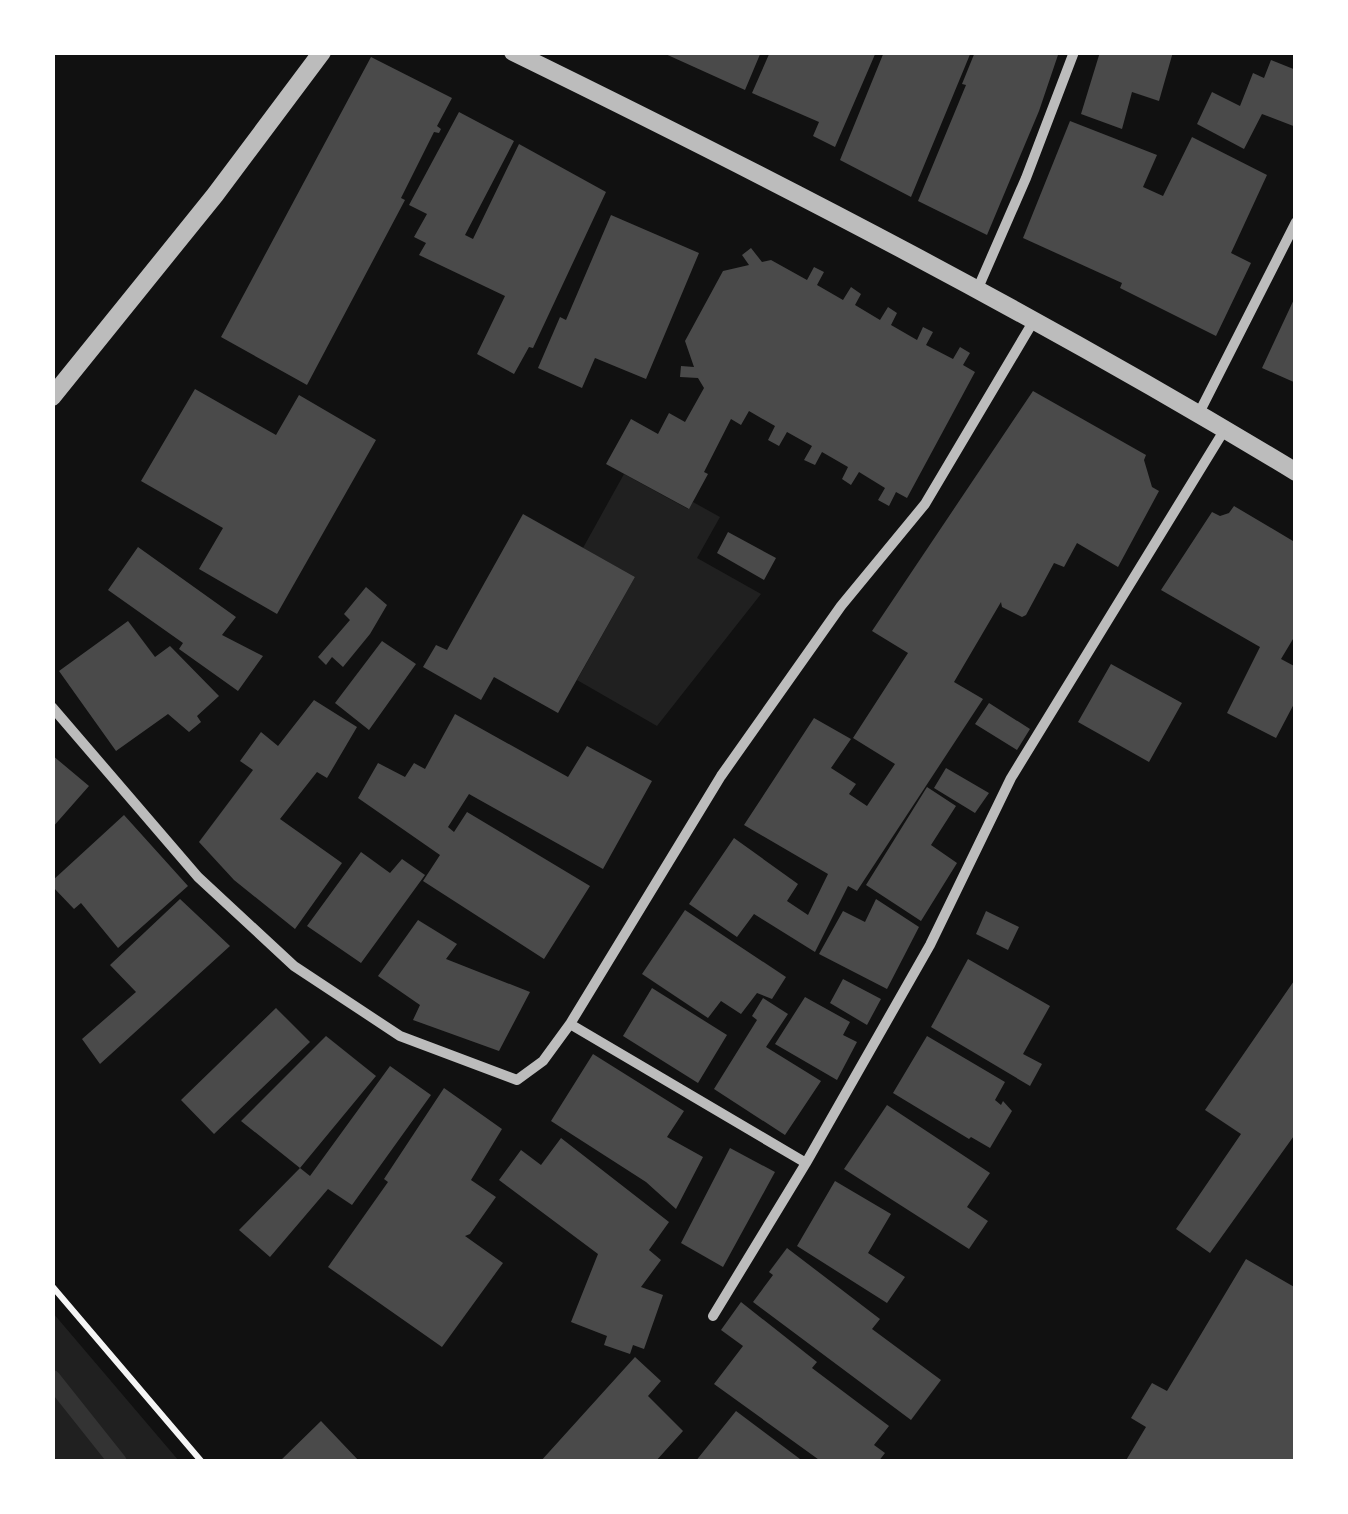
<svg xmlns="http://www.w3.org/2000/svg" width="1348" height="1514" font-family="'Titillium Web',sans-serif">
<style>
.green{fill:#202020}
.lines{fill:none;stroke-linecap:round;stroke-linejoin:round}
.stream{stroke:#333;stroke-width:18}
.building{fill:#4a4a4a}
.path{stroke:#f5f5f5;stroke-width:6}
.minor{stroke:#bcbcbc;stroke-width:10}
.tertiary{stroke:#bcbcbc;stroke-width:18}
</style>
<rect width="100%" height="100%" fill="#111"/>
<path class="green" d="M624,474l64,35 5,-7 27,15 -23,41 64,36 -104,132 -80,-46 58,-103 -52,-29z
M52,1313h1l126,148h-126z"/>
<g class="lines">
<path class="stream" d="M52,1379l66,83"/>
</g>
<path class="building" d="M661,52h100l-16,38z
M770,52h106l-41,95 -22,-11 6,-14 -67,-29z
M884,52h87l-60,145 -71,-37z
M975,52h84l-20,59 -52,124 -69,-34 48,-116 -4,-1z
M1100,52h73l-14,49 -27,-9 -10,37 -41,-15z
M371,57l81,41 -15,28 4,3 -2,4 -5,-1 -33,66 4,2 -98,185 -86,-48z
M1271,60l25,10v57l-34,-13 -18,35 -47,-25 15,-32 28,14 13,-33 11,5z
M459,112l55,29 -49,94 8,4 46,-95 87,48 -73,156 -4,-1 -15,27 -37,-20 28,-58 -86,-41 7,-12 -12,-6 13,-23 -18,-9z
M1070,121l87,34 -14,32 20,9 29,-59 75,38 -36,78 20,10 -35,73 -96,-48 2,-5 -99,-45z
M611,215l88,38 -53,126 -51,-21 -13,30 -44,-20 22,-51 6,3z
M751,248l11,14 9,-2 36,20 7,-13 10,5 -7,13 26,15 8,-13 10,7 -6,11 25,15 8,-13 9,6 -6,12 26,15 6,-13 10,5 -7,13 27,14 7,-12 10,6 -7,12 12,7 -68,126 -11,-6 -7,14 -11,-6 7,-12 -26,-16 -8,13 -9,-6 6,-12 -26,-15 -7,13 -11,-5 8,-14 -25,-14 -8,14 -11,-6 7,-14 -26,-15 -8,14 -10,-6 -27,53 4,2 -19,35 -83,-45 25,-45 27,15 11,-21 16,9 19,-34 -6,-10 -18,-1 1,-11 13,1 -9,-26 38,-70 26,-6 -7,-10z
M1296,295v88l-34,-15z
M195,389l81,46 23,-40 77,45 -99,174 -78,-45 24,-41 -82,-47z
M1033,391l113,64 -2,5 8,27 7,4 -41,76 -41,-24 -13,24 -10,-4 -28,52 -4,2 -20,-10 -1,-5 -47,80 29,17 -126,192 -9,-5 -33,66 -61,-38 -17,23 -48,-33 45,-66 64,46 -11,17 21,14 20,-41 -84,-49 70,-107 37,21 -20,29 25,16 -7,10 18,12 28,-42 -42,-26 55,-85 -36,-22z
M1234,506l59,35 3,-4v97l-15,25 15,8v33l-20,38 -49,-25 33,-66 -99,-57 51,-78 8,4 9,-3z
M523,514l112,63 -77,136 -64,-36 -13,23 -58,-33 13,-22 11,5z
M728,532l48,26 -12,22 -47,-27z
M138,547l98,70 -14,18 41,21 -25,35 -59,-42 4,-6 -75,-53z
M366,587l21,18 -17,29 -27,33 -11,-10 -6,8 -8,-8 32,-37 -6,-6z
M128,621l27,36 15,-11 49,50 -22,20 4,6 -12,10 -21,-18 -52,37 -57,-80z
M382,641l34,23 -47,66 -34,-27z
M1111,664l71,39 -33,59 -71,-40z
M314,700l43,27 -30,51 -10,-6 -37,47 62,44 -47,66 -61,-49 -35,-38 54,-72 -13,-9 21,-29 17,14z
M989,703l41,26 -13,21 -42,-26z
M455,714l113,63 19,-31 65,35 -49,88 -134,-75 -21,33 6,5 13,-20 123,74 -46,73 -121,-78 17,-26 -82,-57 20,-35 27,14 9,-14 11,6z
M52,755l37,31 -37,42z
M946,768l43,25 -14,20 -41,-25z
M927,787l29,19 -25,39 26,18 -36,58 -55,-36z
M124,815l64,71 -70,62 -37,-45 -7,6 -22,-23v-5z
M361,852l29,21 12,-14 23,16 -64,88 -54,-37z
M180,899l50,47 -130,118 -18,-25 54,-47 -26,-27z
M876,899l43,28 -32,62 -68,-35 24,-43 22,11z
M685,910l101,67 -14,22 -15,-6 -16,21 -20,-13 -13,17 -66,-44z
M986,911l33,16 -11,23 -32,-16z
M418,920l39,24 -11,15 84,33 -31,59 -86,-31 7,-15 -42,-29z
M968,959l82,47 -27,48 19,10 -12,22 -99,-59z
M1296,978v155l-86,120 -34,-24 65,-95 -36,-24z
M843,979l38,20 -14,26 -37,-22z
M652,988l75,47 -29,48 -75,-47z
M805,997l45,25 -7,13 14,7 -20,38 -62,-36z
M763,998l25,16 -22,33 55,34 -36,54 -71,-46 43,-69 -5,-4z
M276,1008l34,34 -96,92 -33,-34z
M326,1036l50,40 -76,92 -59,-47z
M927,1036l78,46 -10,18 6,5 2,-4 9,10 -22,37 -19,-11 -2,2 -76,-46z
M593,1054l91,57 -17,26 36,20 -27,52 -30,-27 -95,-61z
M390,1066l41,29 -79,110 -24,-16 -58,68 -31,-27 61,-62 10,8z
M444,1088l58,41 -31,51 25,17 -26,37 -5,2 38,27 -61,84 -114,-80 60,-85 -4,-3z
M887,1105l103,68 -23,34 21,14 -19,28 -125,-80z
M561,1138l108,84 -20,28 12,10 -20,27 22,8 -19,54 -11,-4 -3,9 -26,-9 3,-9 -36,-14 27,-68 -99,-74 22,-30 20,15z
M730,1148l45,24 -52,95 -42,-24z
M835,1181l56,33 -23,39 37,24 -18,26 -90,-57z
M787,1248l93,71 -8,10 69,51 -30,40 -158,-118 20,-27 -4,-3z
M1246,1259l50,29v168l-4,6h-167l21,-35 -15,-9 21,-35 15,8z
M741,1302l76,60 -5,6 77,58 -15,19 11,8 -7,9h-56l-108,-78 29,-38 -22,-16z
M635,1357l26,24 -13,15 35,35 -28,31h-115z
M736,1411l68,51h-109z
M321,1421l39,41h-81z"/>
<g class="lines">
<path class="path" d="M52,1286l150,176"/>
<path class="minor" d="M978,288l48,-110 48,-126
M1199,413l97,-191
M52,707l146,170 96,89 106,70 117,44 26,-19 27,-37 151,-248 120,-170 84,-102 108,-182
M570,1024l236,139
M713,1316l93,-153 124,-218 81,-167 214,-349"/>
<path class="tertiary" d="M513,52c266,130 529,266 783,420
M52,397l163,-202 107,-143"/>
</g>
<rect width="1348" height="1514" fill="none" stroke="#ffffff" stroke-width="110"/>
</svg>
